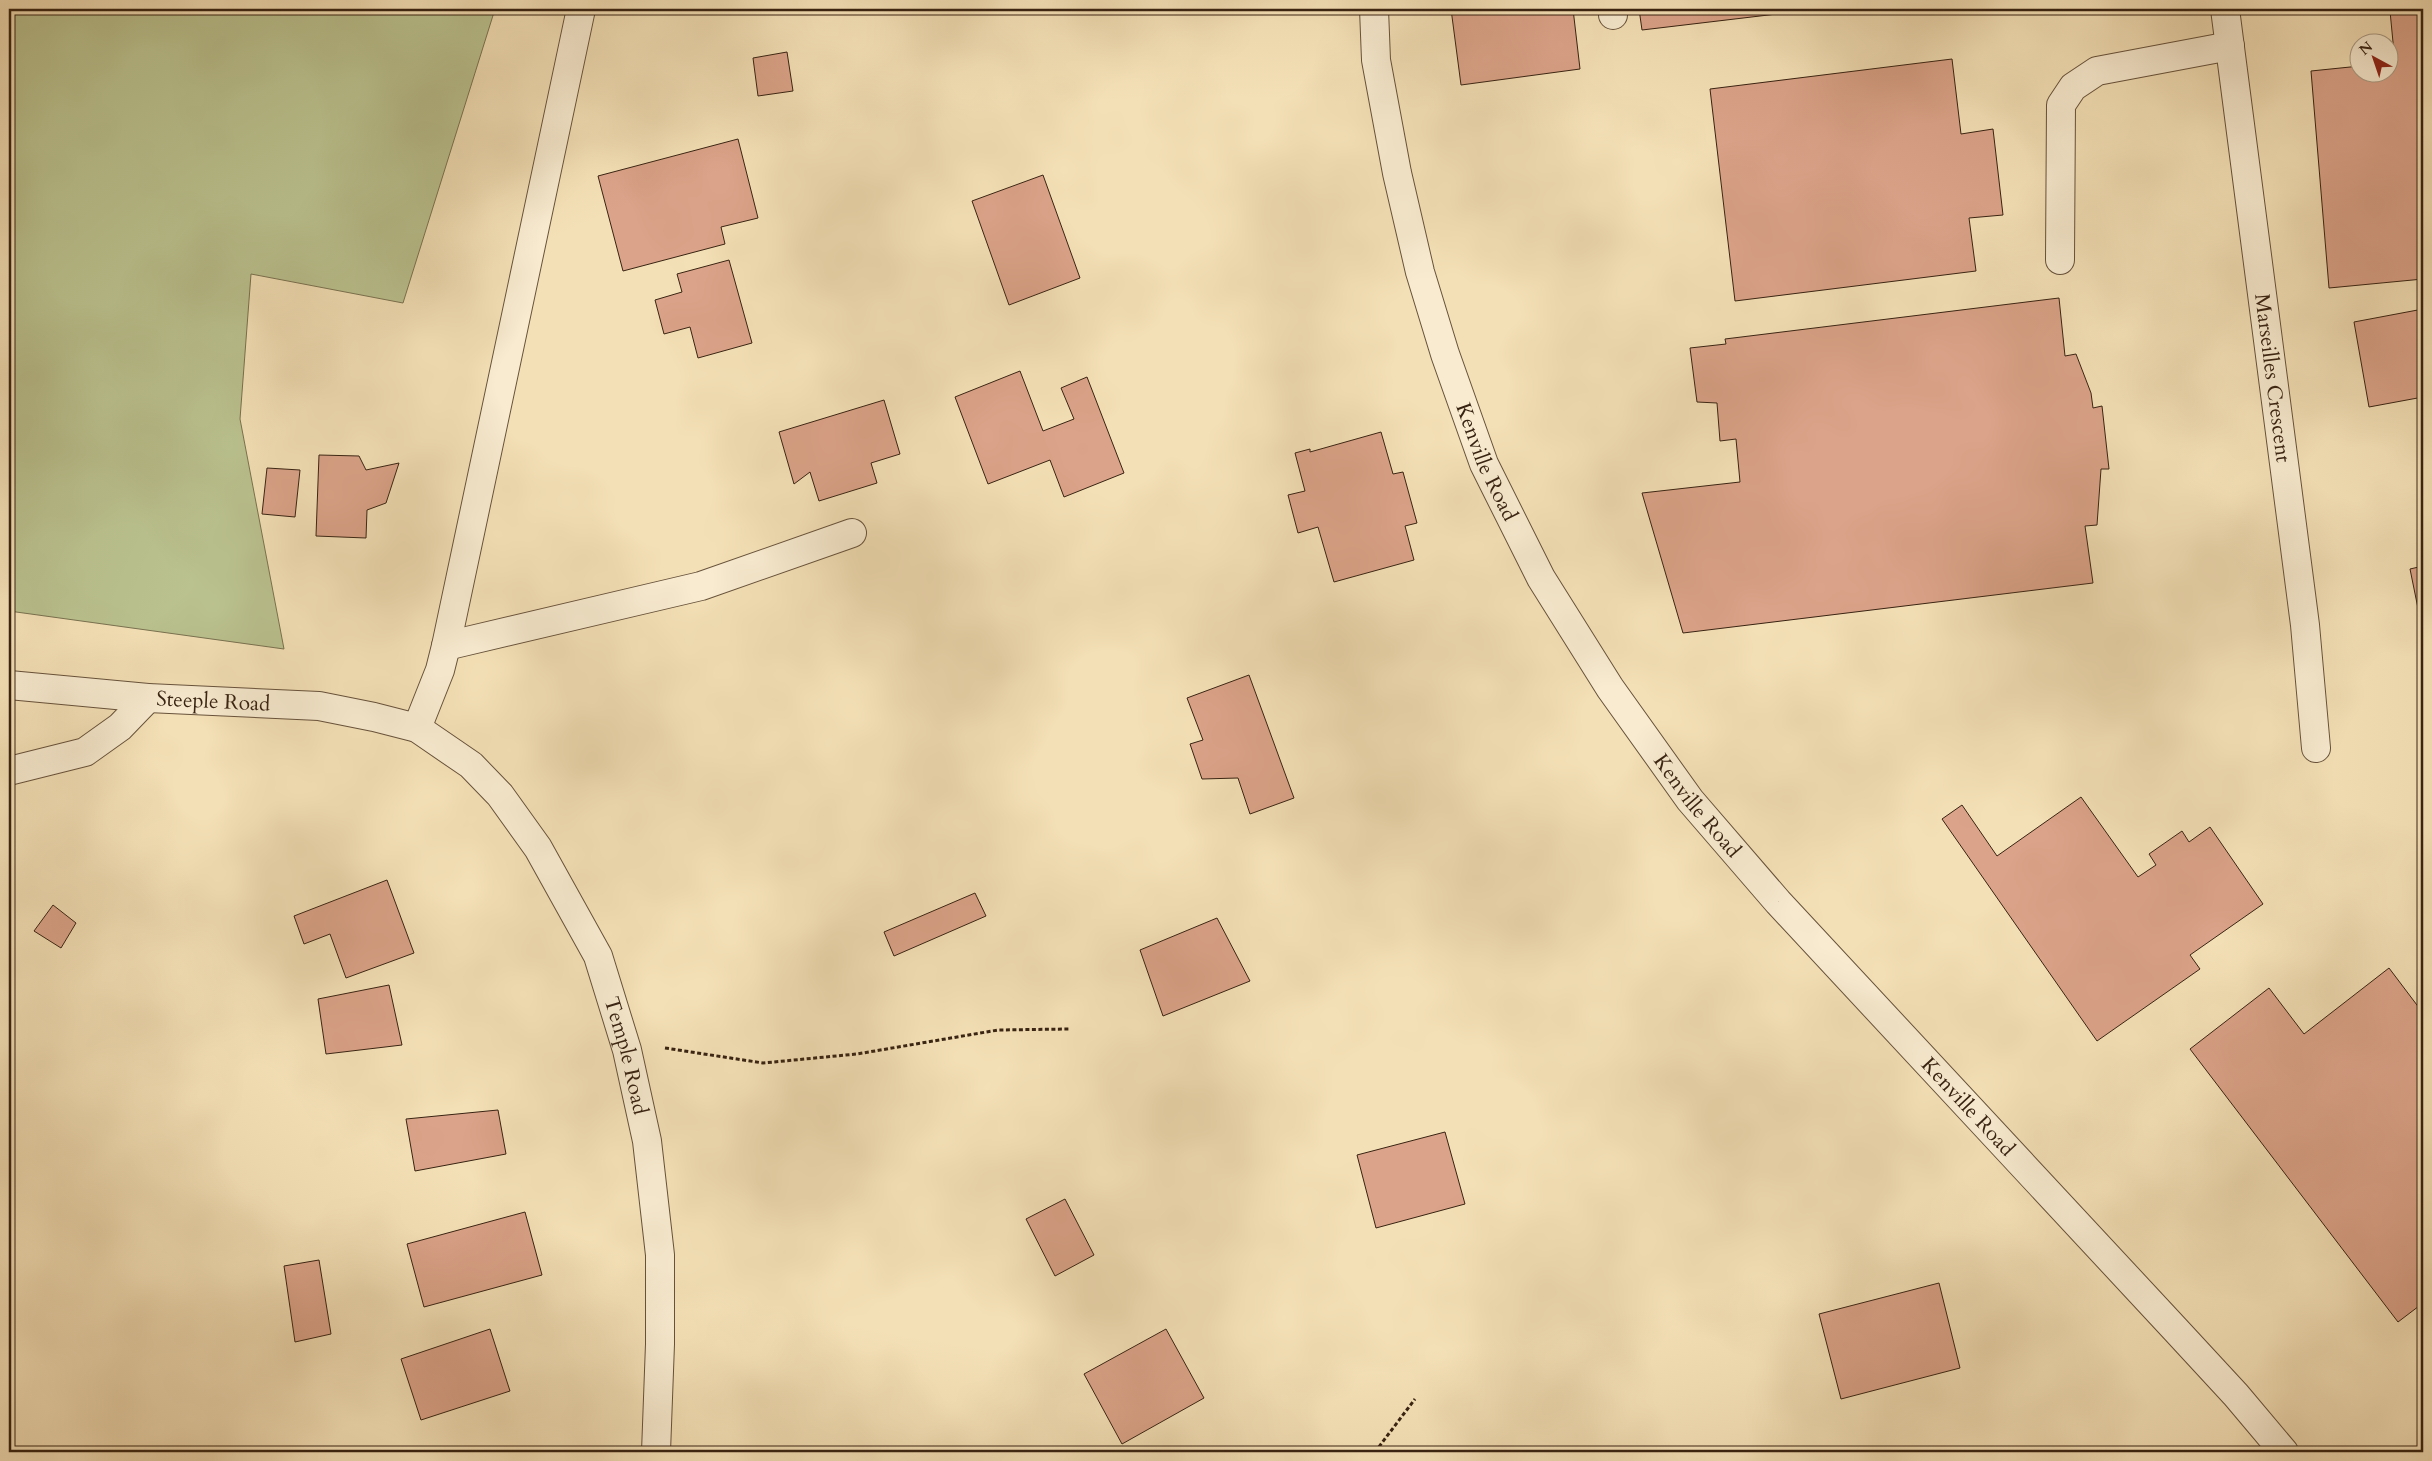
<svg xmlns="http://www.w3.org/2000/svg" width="2432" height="1461" font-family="Cardo,serif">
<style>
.green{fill:#bac28f;stroke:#797250}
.building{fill:#dba389;stroke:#382312}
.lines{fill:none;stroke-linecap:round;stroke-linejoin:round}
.lane-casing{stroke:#67523b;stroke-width:30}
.street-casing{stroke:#67523b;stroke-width:30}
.path{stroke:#382312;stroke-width:3;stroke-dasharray:4 2.5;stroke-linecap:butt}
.lane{stroke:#f8ebd0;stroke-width:28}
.street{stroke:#f8ebd0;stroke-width:28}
.labels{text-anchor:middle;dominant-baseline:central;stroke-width:5;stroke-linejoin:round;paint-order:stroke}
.street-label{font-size:21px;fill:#382312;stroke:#f8ebd0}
</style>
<rect width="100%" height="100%" fill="#f4e0b6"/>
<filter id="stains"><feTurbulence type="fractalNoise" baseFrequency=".004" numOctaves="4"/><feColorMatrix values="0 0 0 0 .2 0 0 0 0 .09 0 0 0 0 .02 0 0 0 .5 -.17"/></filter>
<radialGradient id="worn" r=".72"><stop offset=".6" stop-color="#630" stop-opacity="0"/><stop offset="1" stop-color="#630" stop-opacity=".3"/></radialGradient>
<path class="green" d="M9,9h486l-92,294 -152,-29 -11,145 44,230 -275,-38z"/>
<path class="building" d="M1451,9h122l7,60 -119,16z
M1639,9h180l-177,21z
M2375,9h48v270l-94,9 -18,-217 49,-5v6h30v-8l5,-1 -5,-52 -15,2z
M787,52l6,39 -35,5 -5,-38z
M1952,59l9,75 32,-5 10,86 -34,3 7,53 -241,30 -25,-212z
M738,139l20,79 -37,9 4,17 -102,27 -25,-95z
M1043,175l37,103 -71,27 -37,-104z
M729,260l23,83 -54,15 -8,-31 -26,7 -9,-34 27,-8 -5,-18z
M2059,298l6,58 11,-2 15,39 2,15 9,-2 7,63h-8l-4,56 -12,1 8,57 -410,50 -41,-140 98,-11 -4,-43 -16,2 -3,-38 -20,-1 -7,-54 36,-4 -1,-5z
M2423,309v88l-54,10 -15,-85z
M1020,371l23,60 31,-12 -13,-31 26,-11 37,96 -60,24 -14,-37 -62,24 -33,-87z
M884,400l16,54 -29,9 6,20 -58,18 -9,-29 -16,12 -15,-52z
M1381,432l12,42 10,-2 14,51 -12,3 9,34 -80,22 -16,-55 -20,6 -10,-38 17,-4 -10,-38 15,-4v3z
M319,455l40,1 7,14 33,-7 -13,40 -19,7 -1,28 -50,-2z
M267,468l33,2 -5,47 -33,-3z
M2423,566v67l-13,-64z
M1249,675l45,123 -44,16 -12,-36 -36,1 -12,-35 13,-4 -16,-42z
M2081,797l57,80 18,-12 -7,-11 33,-23 7,11 21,-15 53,77 -73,51 10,14 -103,72 -155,-222 20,-14 35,51z
M387,880l27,73 -68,25 -16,-44 -26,10 -10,-28z
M975,893l11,23 -92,40 -10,-24z
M53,905l23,18 -15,25 -27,-17z
M1217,918l33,63 -87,35 -23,-66z
M2389,968l34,45v290l-25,19 -208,-273 79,-61 35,46z
M389,985l13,60 -76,9 -8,-55z
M498,1110l8,44 -91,17 -9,-52z
M1445,1132l20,72 -89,24 -19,-73z
M1065,1199l29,56 -39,21 -29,-57z
M525,1212l17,63 -118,32 -17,-63z
M319,1260l12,74 -36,8 -11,-76z
M1939,1283l21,85 -119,31 -22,-85z
M490,1329l20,62 -89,29 -20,-61z
M1166,1329l38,69 -82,46 -38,-70z"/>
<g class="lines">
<defs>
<g id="lane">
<path d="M1613,9v6"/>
<path id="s1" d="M2225,9l80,616 11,123"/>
<path d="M2060,260l1,-155 12,-18 24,-16 133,-25"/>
<path d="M446,646l255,-60 151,-53"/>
<path d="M9,771l76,-19 35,-25 28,-29"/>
</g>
<g id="street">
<path id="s2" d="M1374,9l2,51 21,113 23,99 25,82 39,110 57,114 69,110 80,112 88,102 397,427 61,66 48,57"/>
<path id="s3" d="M9,685l139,13 171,8 55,11 43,11 54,37 29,30 38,53 60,108 29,94 20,91 13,114v89l-4,108"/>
<path d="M417,728l23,-58 6,-24 135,-637"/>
</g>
</defs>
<use href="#lane" class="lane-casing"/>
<use href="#street" class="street-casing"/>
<path class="path" d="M665,1048l98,15 94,-9 141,-24 71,-1
M1375,1452l40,-53"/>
<use href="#lane" class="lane"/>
<use href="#street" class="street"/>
</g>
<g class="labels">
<g class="street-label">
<text stroke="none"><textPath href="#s1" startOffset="372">Marseilles Crescent</textPath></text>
<text stroke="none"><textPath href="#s2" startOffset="469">Kenville Road</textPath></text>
<text stroke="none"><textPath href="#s3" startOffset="205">Steeple Road</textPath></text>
<text stroke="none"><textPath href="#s2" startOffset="874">Kenville Road</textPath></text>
<text stroke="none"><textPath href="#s3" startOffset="811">Temple Road</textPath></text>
<text stroke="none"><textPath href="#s2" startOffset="1279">Kenville Road</textPath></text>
</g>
</g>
<rect width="2432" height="1461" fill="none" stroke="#f4e0b6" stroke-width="30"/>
<rect x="10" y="10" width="2412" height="1441" fill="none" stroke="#382312" stroke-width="2.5"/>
<rect x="15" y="15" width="2402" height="1431" fill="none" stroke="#382312"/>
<g transform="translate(2374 58) rotate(320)"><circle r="24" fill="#f8ebd0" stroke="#ab9b84"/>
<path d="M0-4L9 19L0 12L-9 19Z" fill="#8f2418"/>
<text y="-8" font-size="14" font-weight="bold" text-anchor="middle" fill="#382312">N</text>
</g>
<rect width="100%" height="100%" filter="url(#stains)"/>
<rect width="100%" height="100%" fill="url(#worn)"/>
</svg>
